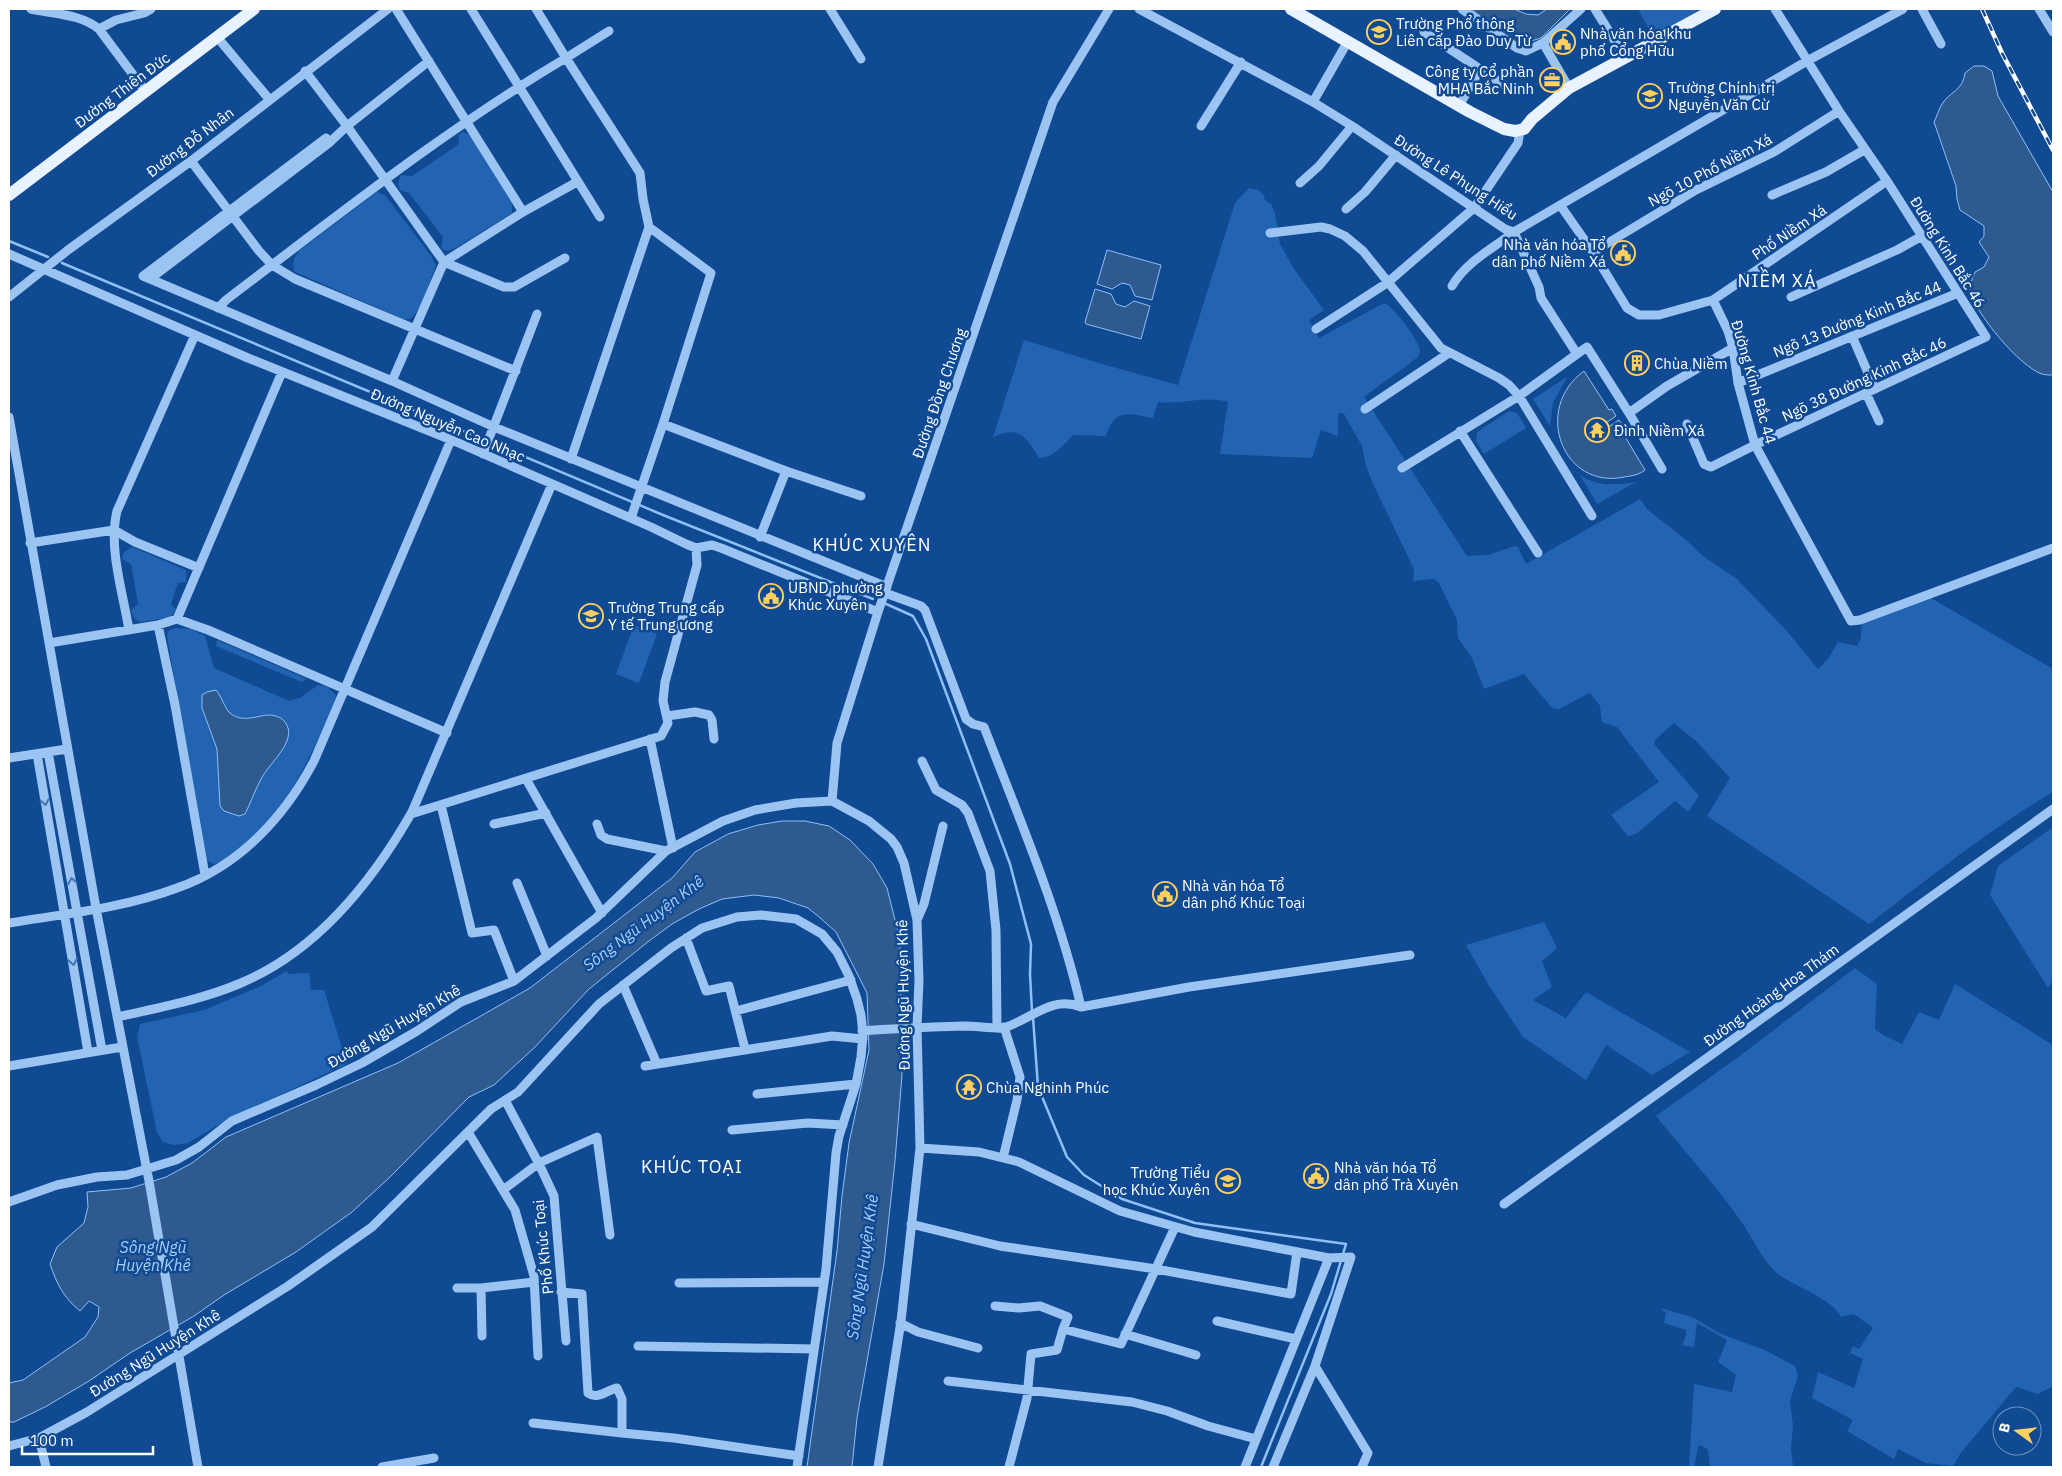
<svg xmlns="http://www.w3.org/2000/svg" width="2062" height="1476" font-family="'IBM Plex Sans',sans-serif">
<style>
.green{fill:#2264b2}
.water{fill:#2f5a90;stroke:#8ec0f7}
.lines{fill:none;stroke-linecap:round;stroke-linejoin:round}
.stream{stroke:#8ec0f7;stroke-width:2.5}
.minor{stroke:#9cc4f3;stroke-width:9}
.major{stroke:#e9f2ff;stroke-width:12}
.rail-casing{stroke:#fff;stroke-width:4.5}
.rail{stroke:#104a93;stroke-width:2.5;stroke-dasharray:8;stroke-linecap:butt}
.oneway{stroke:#4175b5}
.labels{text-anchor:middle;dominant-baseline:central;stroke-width:5;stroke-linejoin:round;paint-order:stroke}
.poi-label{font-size:15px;fill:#fff;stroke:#104a93;text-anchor:start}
.street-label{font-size:15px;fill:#fff;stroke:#104a93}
.water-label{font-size:16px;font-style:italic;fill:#a8cffa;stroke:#104a93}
.quarter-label{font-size:18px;letter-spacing:1px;fill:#fff;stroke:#104a93}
</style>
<rect width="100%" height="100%" fill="#104a93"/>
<path class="green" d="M1638,9h70l-54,29z
M463,132l7,3 42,69v9l-56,35 -8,3 -7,-2 2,-12 -34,-44 -9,-3 -2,-6 3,-9 11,1 47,-32 -1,-9z
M1249,188l9,2 5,4 2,6 6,4 4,9 5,31 14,25 30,41 -15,10 10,18 65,-35c9,3 34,36 36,47 0,2 -1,5 -2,7l-54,40 103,159 21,-1 27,-9 3,1 8,17 114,-65 7,10 40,32 16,15 34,23 49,51 32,39 10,-10 10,-17 19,4 4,-8 1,-16 69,-24 122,71v123c-65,38 -124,86 -184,132l-162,-108 23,-38 -33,-36 -23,-19 -18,16 -2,5 45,52 -11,16 -13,-11 -39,33 -8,2 -17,-21 48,-33 -42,-55 -15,-5 -2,-16 -10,-13 -31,16 -7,-1 -28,-34 -40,15 -12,-31 -14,-20 -1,-18 -18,-37 -5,-4 -21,2 1,-12 -41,-85 -7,-18 -4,-20 -18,-32 -3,-1 -3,1v22l-17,-6 -9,28 -92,-4 8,-52c-23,-7 -47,3 -70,0l-5,16c-24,-4 -38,-11 -47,18l-33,-1c-8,9 -20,23 -34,23 -12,-21 -21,-33 -46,-21l31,-97 78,24 76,21 57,-182z
M377,192l8,3 46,61 5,10c-6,14 -14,45 -26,53h-7l-108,-47c-4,-7 -1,-16 5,-22z
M1567,377l-14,26 -3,23 -17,-27z
M1509,411l8,2 9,15 -42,26 -8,-13 1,-9z
M1580,475c17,12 36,10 56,7l-39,22z
M132,547l54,23v12l-8,1 -7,21 5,5 -5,8 -30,5c-7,-2 -8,-6 -10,-12l7,-6 -7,-40 -9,-5 2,-7z
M634,625l23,9 -18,49 -23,-9z
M175,628l16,1 14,7 9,32 75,33 11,-3 18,-13 8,1 10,9c-2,9 -7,19 -11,28 -20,47 -44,93 -86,125 -8,6 -15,13 -25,16l-7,-4 -5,-22 -35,-202 1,-5z
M217,640l90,39 -5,3 -86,-36z
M2053,827v152l-5,9 -58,-93 8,-29z
M1544,922l13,26 -15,13 10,26 -19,13 33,18 20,-26 104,60 -38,23 -46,-30 -20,35 -63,-43 -35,-53 -22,-39z
M1855,968l22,16 -2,45 8,6 19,9 17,-32 20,8 16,-36 98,61v341l-15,8 -22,-7 -56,67 -7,12 -27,-3 -28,-14 -4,10 -47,-28 6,-11 -41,-22 6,-26 36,16 9,-29 -13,-6 3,-7 6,3 14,-21 -19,-14 -13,3c-8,-18 -47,-31 -63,-43 -18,-15 -26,-39 -40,-57 -25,-35 -55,-67 -82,-101l81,-58z
M287,971l1,3 21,-1 2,17h13l23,74 -115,53 -44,26 -14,2 -11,-3 -6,-10 -20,-95 3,-13 64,-14 57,-24z
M1660,1308l32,9 29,17 44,16 30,16 3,10 -8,25 3,25 -2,23 2,18h-83l-2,-17 -7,-5 -3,2 -4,20h-5l5,-83 38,8 4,-17 -18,-13 9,-22 -30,-17 -3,24 -12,-2 4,-9v-6l-22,-7 2,-10z"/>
<path class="water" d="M1471,9h43l12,5 12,1 9,-6h23l-29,29 -23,7z
M1974,66h10l8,5 6,25 55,96v183c-3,0 -8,0 -11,-1 -22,-7 -68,-62 -72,-84 -1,-5 3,-13 5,-18l9,-5 5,-10 -10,-15 5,-6v-10l-24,-16 -3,-11 -1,-13 -22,-64c3,-6 5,-13 8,-18 7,-12 21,-13 23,-31z
M1107,250l54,15 -9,35 -17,-4 -5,-11 -8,-2 -10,6 -15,-5z
M1095,289l16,5 5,10 9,3 9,-6 16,5 -9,33 -55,-15 -1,-2z
M1584,371l25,39 3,-1 4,7 -13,9 -3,-4 -11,7 7,12 11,-7 -2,-4 14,-9 5,7 -3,3 24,40c-6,5 -14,6 -21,7 -61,13 -92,-68 -40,-106z
M216,690c6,7 9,19 14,23 12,10 26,3 38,2 7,0 13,2 17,7 14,18 -16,41 -24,57 -6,11 -10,23 -16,35l-6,2 -15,-5 -4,-5 -3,-57 -15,-41v-13l5,-3z
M782,821h23l24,5 21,14 23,24 14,24 13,52 2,135 -7,86 -11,103 -27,154 -5,49h-45l30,-216 5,-55 7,-53 20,-93 -2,-57 -31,-61 -18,-16 -10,-8 -29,-10 -25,-3 -32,4 -23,10 -27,15 -23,17 -60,48 -54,58 -41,38 -25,12 -79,80 -38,35 -56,40 -72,43 -30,21 -64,37 -41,28 -44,26 -31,15h-5v-39l14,-3 62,-43 13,-20 1,-10 -10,-6 -9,10c-17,-14 -23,-27 -30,-47l7,-17 27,-24 4,-16 -1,-15 44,-4 35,-11 26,-14 34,-26 172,-74 132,-75 142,-110 23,-26 33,-18 30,-9z"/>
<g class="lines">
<path class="stream" d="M9,241l39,16
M62,263l423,177
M490,442l173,73 210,84
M884,603l29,13 13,23 84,225 21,80 -1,30 2,38
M1033,1017l5,70 29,70 17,18 38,24 73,24 151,21 -15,50 -70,173"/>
<path class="minor" d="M31,9c23,5 50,5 68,20l47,63
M396,9l127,203
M471,9l129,208
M536,9l30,49 43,-27
M830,9l31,50
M1139,9l174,93 39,24 153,103 9,3
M1462,9l55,39 9,3 17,-8 38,-34
M1595,9l30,48
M1922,9l19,35
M2039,9l14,23
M99,29l17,-9 28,-7 7,-4
M1424,32l56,37 -21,37
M217,37l52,62
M1543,43l26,45
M1480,69l27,18
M305,71l42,55 97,136 60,25h10l51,-29
M1313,102l35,-61
M1201,126l40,-64
M191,161l68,90 13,14 23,14 221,92
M1300,183l19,-17 33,-40
M1772,195l54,-23 38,-22
M1560,205l33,47 34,56 12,7h20l54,-15 174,-119 -48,-70 -64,-102
M1346,209l19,-17 31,-37
M1514,232l25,55 2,11 36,56 10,-7 42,66 33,56
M1270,233l51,-6 9,2 15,7 18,15 78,97 58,30 10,7 10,11 58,-42
M1593,252l103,-62 78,-38 65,-41
M9,254l239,104 206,83 197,86 35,17 10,4 16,-3 9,3 157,64
M143,276l249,105 102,46 393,160
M143,276l183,-138
M150,279l179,-136 18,-17 82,-65
M1452,286c14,-24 40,-37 62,-54l293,-171 96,-52
M9,297l59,-47 123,-89 197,-152
M1791,297l106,-47 25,-14
M1713,300l15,31 5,17 5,35 17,62 96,176 9,-1 193,-72
M218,308l8,-8c111,-84 220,-171 340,-242l74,115 3,26 6,28
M1316,329l71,-46 87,-75 44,-65 2,-13
M1852,336l23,53
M392,381l52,-119 79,-50 54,-30
M1738,383l220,-90
M1866,393l13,28
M1365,409l84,-56
M1629,413l38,-27 66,-38
M9,417l87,491 53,273 49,286
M1687,424l17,40 7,3 44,-22 231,-108 -99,-156
M1460,431l78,122
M483,454l54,-140
M571,459l78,-232 62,46 -48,151 123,47 75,25
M1402,468l117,-72 73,120
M631,518l32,-94
M760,537l26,-66
M30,543l84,-13 21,12 64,26
M885,593l36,13 4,4 41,109 7,5 11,3c35,91 75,184 97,280
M177,619l105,-247
M158,625l17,80 30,170
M129,630c-6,-37 -21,-83 -12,-119l78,-176
M49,643l109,-18 19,-6 31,11 239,103
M667,716l28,-4 14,3 3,5 2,19
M650,739l23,109
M48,752l54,298
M37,754l51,298
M9,758l58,-9
M922,761l14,29 26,15 6,8 22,58 6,59 1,98
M526,779l76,134
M832,801l5,-58 41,-131 175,-510 56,-93
M441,805l31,128 22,-3 20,51
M411,814l250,-78 7,-13 -5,-22 2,-19 32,-117 -1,-17
M494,824l52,-11
M597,824l4,11 6,4 59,12
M517,883l30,73
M917,920l7,-16 19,-78
M9,923c55,-9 115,-15 168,-35 62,-22 107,-70 137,-127l137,-321
M686,938l20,53 23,-5 16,63
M623,985l34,79
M736,1011l115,-31
M117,1017c41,-9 84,-17 124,-34 76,-32 131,-101 171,-171l140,-328
M862,1031c35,-3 69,-4 103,-5 9,0 32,3 38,2 28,-8 48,-33 78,-21l108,-20 221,-32
M9,1066l113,-19
M645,1066l187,-30 31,3
M757,1094l99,-10
M505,1100l35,66 14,30 12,145
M732,1130l76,-7 35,2
M468,1132l47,78 19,66 4,80
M920,1148l59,4 40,10 101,49 74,21 135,26 22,-1 -36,109 -42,101
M1003,1158l14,-58 3,-23 -16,-50
M503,1190l36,-27 58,-26 13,98
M9,1202l48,-17 40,-8 30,-2 49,-15 23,-13 33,-26 84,-36 46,-22 55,-32 44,-29 53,-21 82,-63 70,-67 57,-30 32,-11 41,-7 36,-2 37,20 22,18 6,8 7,16 13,57 2,61 -2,46 3,121 -19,173 -23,146
M1504,1204l549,-395
M911,1224l89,22 156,23 135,25 6,-42
M679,1283l145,-1
M457,1288h24l1,48
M481,1288l53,-6
M561,1292l21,2 6,99c10,7 19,-3 29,-5l5,11v34l52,5 125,18
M995,1306l24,2 21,-2 28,11 -5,12
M1217,1321l79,18
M900,1323l18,9 60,16
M1125,1334l71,21
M638,1346l176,3
M1315,1366l53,87 -6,14
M948,1381l184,21 35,9 41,15 48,13
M533,1423l89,10
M39,1438l7,29
M9,1446l30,-8 48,-26 201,-126 84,-59 119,-118 27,-17 81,-88 72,-56 31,-20 35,-11 24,-2 35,4 26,15 15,18 12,24 8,23 4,16 2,20 -2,22 -5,27 -17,52 -3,17 -10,116 -29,198
M382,1467l52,-9
M1009,1467l18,-69 4,-44 26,-4 6,-21 58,15 54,-117
M1245,1467l84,-209"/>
<path class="major" d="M1291,9l179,103 34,17 11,2 9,-2 8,-10 37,-31 146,-79
M9,195l245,-186"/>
<defs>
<path id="rail" d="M1982,9l20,44 51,97"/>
</defs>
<use href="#rail" class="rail-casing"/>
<use href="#rail" class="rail"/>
</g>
<defs><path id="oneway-chevron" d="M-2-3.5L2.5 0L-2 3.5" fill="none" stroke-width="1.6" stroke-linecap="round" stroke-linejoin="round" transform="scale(1.25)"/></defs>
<g class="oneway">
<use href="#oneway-chevron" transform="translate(45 802) rotate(80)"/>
<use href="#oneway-chevron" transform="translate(72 881) rotate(-100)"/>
<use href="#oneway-chevron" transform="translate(73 962) rotate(80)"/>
</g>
<defs>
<symbol id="school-ring" viewBox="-11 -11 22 22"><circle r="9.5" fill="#104a93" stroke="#ffcf5f" stroke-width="1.5"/><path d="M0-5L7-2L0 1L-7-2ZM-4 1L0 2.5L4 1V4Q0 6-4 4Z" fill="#ffcf5f"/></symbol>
<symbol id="civic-ring" viewBox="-11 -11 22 22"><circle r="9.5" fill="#104a93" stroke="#ffcf5f" stroke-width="1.5"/><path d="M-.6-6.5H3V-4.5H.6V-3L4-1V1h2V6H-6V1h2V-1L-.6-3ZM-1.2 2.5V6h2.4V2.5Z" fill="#ffcf5f"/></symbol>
<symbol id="office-ring" viewBox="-11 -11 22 22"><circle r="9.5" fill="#104a93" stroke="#ffcf5f" stroke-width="1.5"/><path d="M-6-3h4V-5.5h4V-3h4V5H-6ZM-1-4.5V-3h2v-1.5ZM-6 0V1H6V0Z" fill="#ffcf5f"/></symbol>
<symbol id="university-ring" viewBox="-11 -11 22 22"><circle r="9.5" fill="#104a93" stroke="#ffcf5f" stroke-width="1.5"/><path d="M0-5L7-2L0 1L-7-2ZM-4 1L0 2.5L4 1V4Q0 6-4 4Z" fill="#ffcf5f"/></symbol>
<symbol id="building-ring" viewBox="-11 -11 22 22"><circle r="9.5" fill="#104a93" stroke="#ffcf5f" stroke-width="1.5"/><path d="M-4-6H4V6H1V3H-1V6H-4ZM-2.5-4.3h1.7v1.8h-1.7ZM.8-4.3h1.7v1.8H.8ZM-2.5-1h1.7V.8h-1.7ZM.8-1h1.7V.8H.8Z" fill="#ffcf5f"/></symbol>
<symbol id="temple-ring" viewBox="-11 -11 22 22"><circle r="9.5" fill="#104a93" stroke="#ffcf5f" stroke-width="1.5"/><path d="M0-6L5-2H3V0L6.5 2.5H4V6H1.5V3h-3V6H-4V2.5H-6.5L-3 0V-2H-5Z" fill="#ffcf5f"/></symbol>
</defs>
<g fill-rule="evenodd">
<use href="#school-ring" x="1365" y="18" width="28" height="28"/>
<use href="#civic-ring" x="1549" y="28" width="28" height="28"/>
<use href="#office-ring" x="1538" y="66" width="28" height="28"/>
<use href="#university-ring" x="1636" y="82" width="28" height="28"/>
<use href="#civic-ring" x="1609" y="239" width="28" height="28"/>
<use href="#building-ring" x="1623" y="349" width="28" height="28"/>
<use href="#temple-ring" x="1583" y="416" width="28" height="28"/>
<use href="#civic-ring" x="757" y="582" width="28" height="28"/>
<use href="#university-ring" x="577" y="602" width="28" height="28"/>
<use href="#civic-ring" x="1151" y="880" width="28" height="28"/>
<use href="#temple-ring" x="955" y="1073" width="28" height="28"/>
<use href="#civic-ring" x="1302" y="1162" width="28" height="28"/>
<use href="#school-ring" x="1214" y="1167" width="28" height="28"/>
</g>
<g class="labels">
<g class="poi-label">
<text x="1396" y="23">Trường Phổ thông<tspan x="1396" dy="17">Liên cấp Đào Duy Từ</tspan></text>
<text x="1580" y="33">Nhà văn hóa khu<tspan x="1580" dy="17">phố Cổng Hữu</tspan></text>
<text x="1534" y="71" text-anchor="end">Công ty Cổ phần<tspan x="1534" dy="17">MHA Bắc Ninh</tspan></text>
<text x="1668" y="87">Trường Chính trị<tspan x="1668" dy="17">Nguyễn Văn Cừ</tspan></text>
<text x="1606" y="244" text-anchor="end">Nhà văn hóa Tổ<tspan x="1606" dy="17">dân phố Niềm Xá</tspan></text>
<text x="1654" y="363">Chùa Niềm</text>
<text x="1614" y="430">Đình Niềm Xá</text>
<text x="788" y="587">UBND phường<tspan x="788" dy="17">Khúc Xuyên</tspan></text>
<text x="608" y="607">Trường Trung cấp<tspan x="608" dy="17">Y tế Trung ương</tspan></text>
<text x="1182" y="885">Nhà văn hóa Tổ<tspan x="1182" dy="17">dân phố Khúc Toại</tspan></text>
<text x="986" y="1087">Chùa Nghinh Phúc</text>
<text x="1334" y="1167">Nhà văn hóa Tổ<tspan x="1334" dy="17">dân phố Trà Xuyên</tspan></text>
<text x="1210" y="1172" text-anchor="end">Trường Tiểu<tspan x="1210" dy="17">học Khúc Xuyên</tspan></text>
</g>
<g class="street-label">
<text transform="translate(122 90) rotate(-37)">Đường Thiên Đức</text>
<text transform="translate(190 142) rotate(-37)">Đường Đỗ Nhân</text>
<text transform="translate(1710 170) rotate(-28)">Ngõ 10 Phố Niềm Xá</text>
<text transform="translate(1456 177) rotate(33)">Đường Lê Phụng Hiểu</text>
<text transform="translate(1789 232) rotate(-34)">Phố Niềm Xá</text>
<text transform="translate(1948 252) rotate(58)">Đường Kinh Bắc 46</text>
<text transform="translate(1857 319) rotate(-22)">Ngõ 13 Đường Kinh Bắc 44</text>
<text transform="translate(1864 379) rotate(-25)">Ngõ 38 Đường Kinh Bắc 46</text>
<text transform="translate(1754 382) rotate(74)">Đường Kinh Bắc 44</text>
<text transform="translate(939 393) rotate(-71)">Đường Đồng Chương</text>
<text transform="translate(448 425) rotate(23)">Đường Nguyễn Cao Nhạc</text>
<text transform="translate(903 995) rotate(-91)">Đường Ngũ Huyện Khê</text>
<text transform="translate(1771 995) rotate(-36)">Đường Hoàng Hoa Thám</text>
<text transform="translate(394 1026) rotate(-30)">Đường Ngũ Huyện Khê</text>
<text transform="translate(543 1247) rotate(-96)">Phố Khúc Toại</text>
<text transform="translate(155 1353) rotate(-32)">Đường Ngũ Huyện Khê</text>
</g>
<g class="water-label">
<text transform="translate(643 923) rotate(-37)">Sông Ngũ Huyện Khê</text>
<text x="153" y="1247">Sông Ngũ<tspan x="153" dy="18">Huyện Khê</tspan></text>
<text transform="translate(862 1267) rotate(-82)">Sông Ngũ Huyện Khê</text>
</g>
<g class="quarter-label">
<text x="1777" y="280">NIỀM XÁ</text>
<text x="872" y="544">KHÚC XUYÊN</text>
<text x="692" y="1166">KHÚC TOẠI</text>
</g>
</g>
<rect width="2062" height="1476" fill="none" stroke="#ffffff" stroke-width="20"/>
<g transform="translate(2017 1431) rotate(285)"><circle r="24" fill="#104a93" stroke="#7092be"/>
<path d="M0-4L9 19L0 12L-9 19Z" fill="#ffcf5f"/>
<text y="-8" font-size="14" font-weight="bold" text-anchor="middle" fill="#ffffff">B</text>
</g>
<path d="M22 1446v8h131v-8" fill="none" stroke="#ffffff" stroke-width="2.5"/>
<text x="30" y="1446" font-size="15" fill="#ffffff" stroke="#104a93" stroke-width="4" paint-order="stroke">100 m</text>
</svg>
